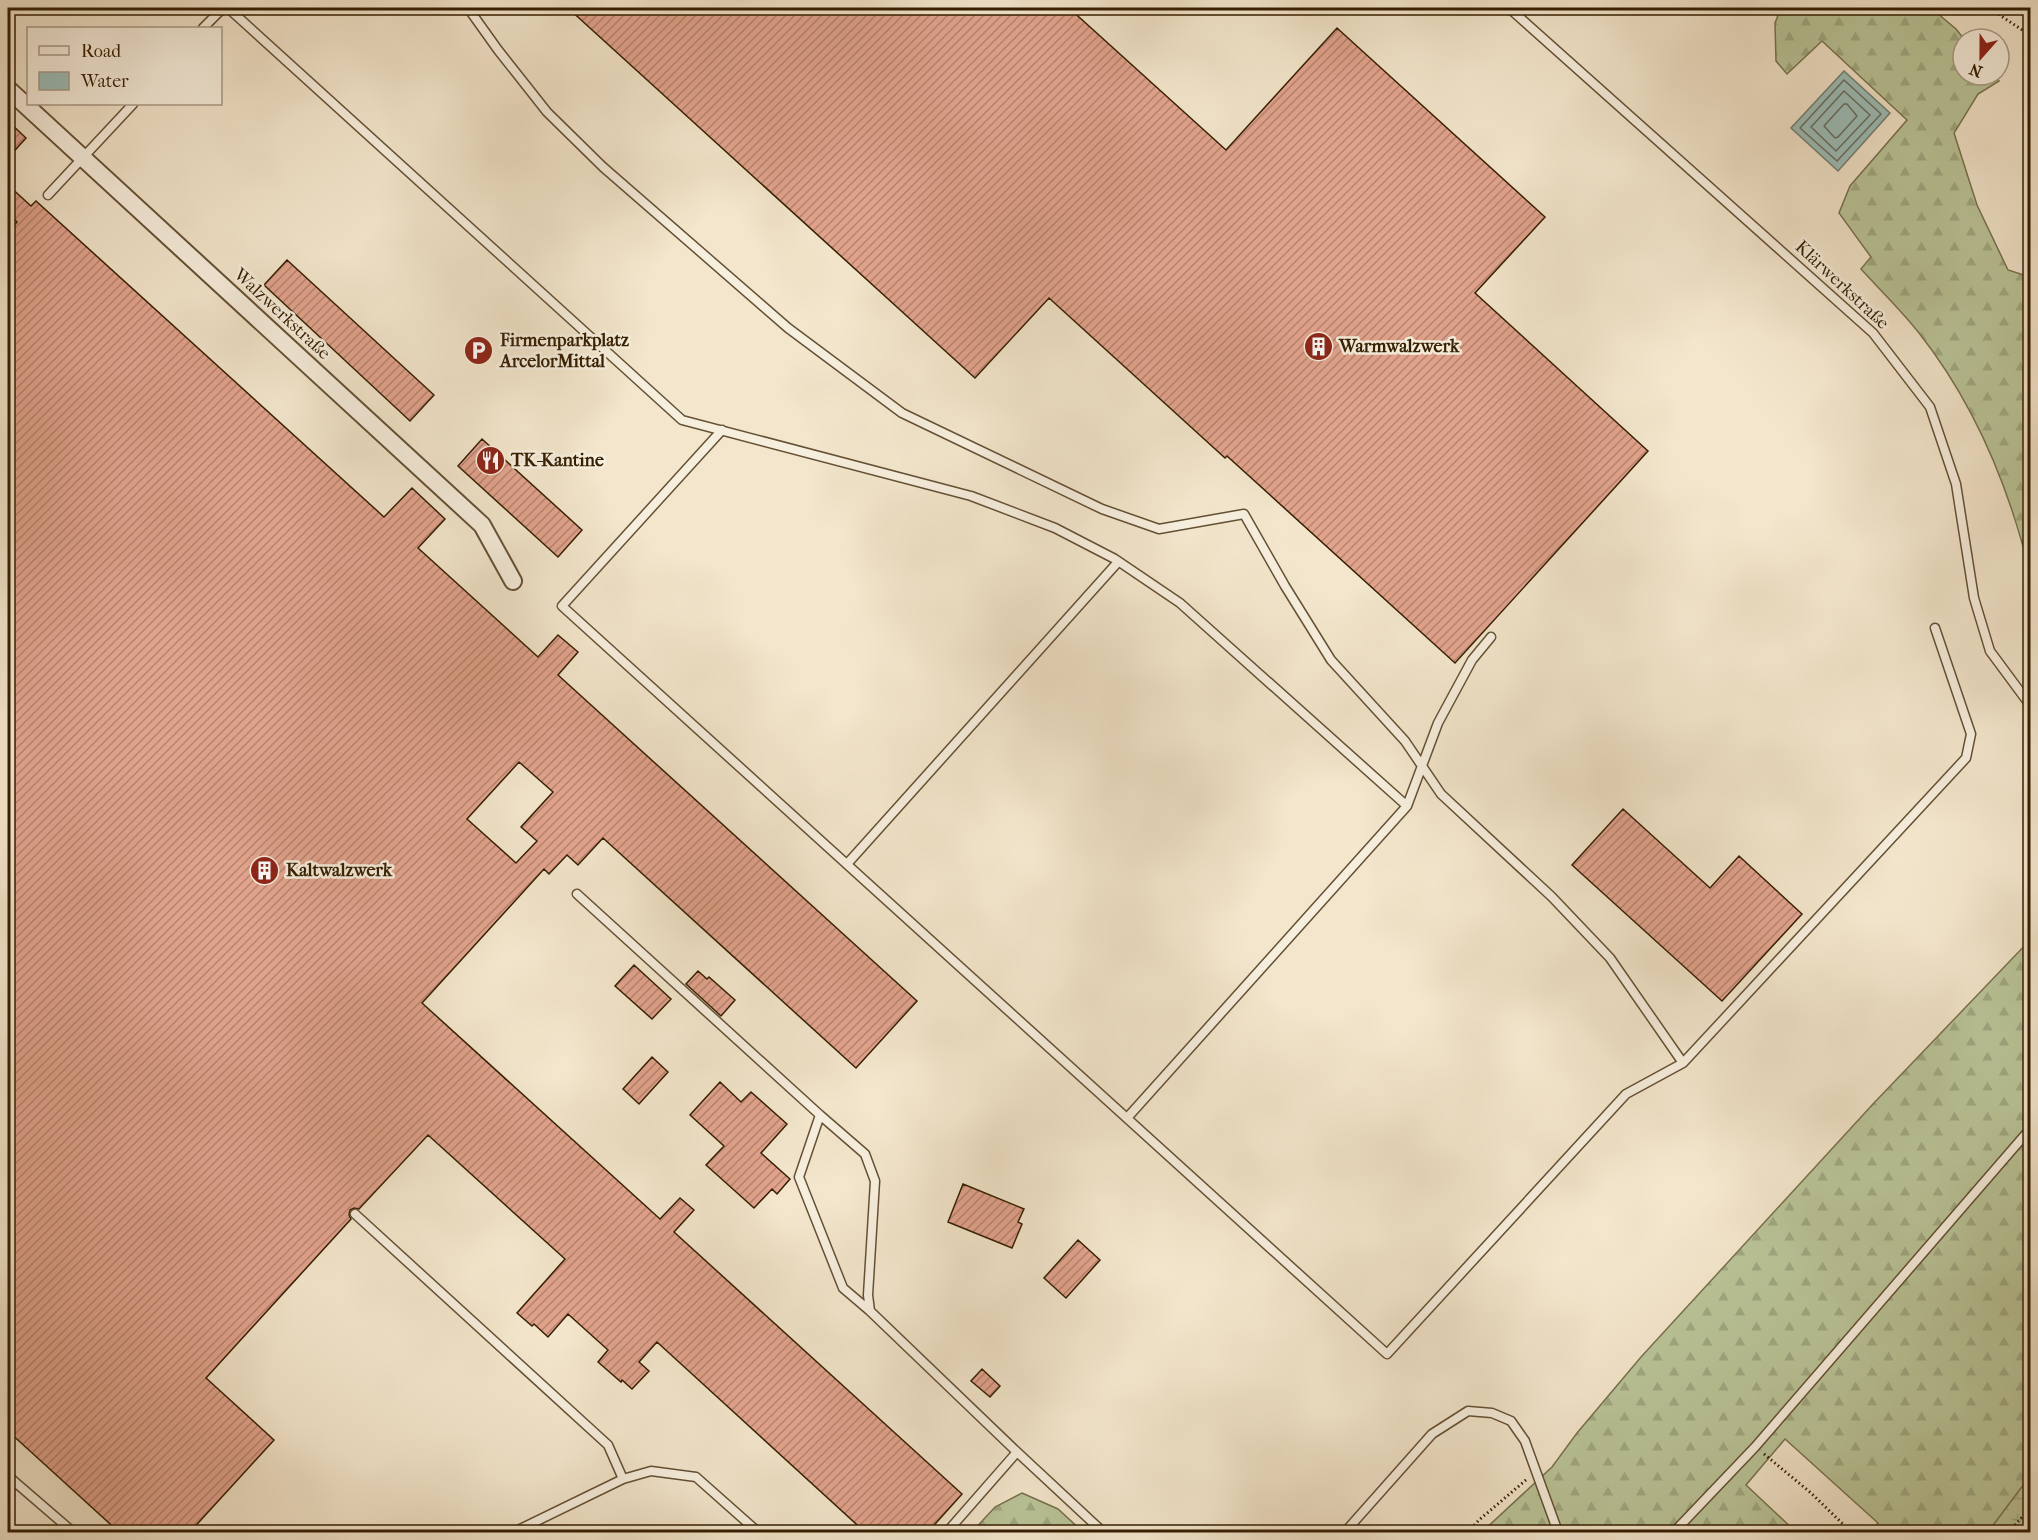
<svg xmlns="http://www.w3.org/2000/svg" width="2038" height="1540" font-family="'IM FELL French Canon',serif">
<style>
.forest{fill:url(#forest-firs);stroke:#78724d;stroke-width:1.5}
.wetland{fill:url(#wetland-marsh);stroke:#78724d;stroke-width:1.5}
.water{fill:#9cbfbb;stroke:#737f71;stroke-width:1.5}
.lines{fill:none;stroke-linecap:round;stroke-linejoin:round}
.shore{stroke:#686e5e;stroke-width:1.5}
.building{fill:url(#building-hatch);stroke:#351e01;stroke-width:1.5;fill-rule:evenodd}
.service-casing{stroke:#645034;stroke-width:11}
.minor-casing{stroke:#645034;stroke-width:20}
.path{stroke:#351e01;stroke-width:3;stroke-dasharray:1.5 3;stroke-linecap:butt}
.service{stroke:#f7efde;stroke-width:8}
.minor{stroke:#f7efde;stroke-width:16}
.labels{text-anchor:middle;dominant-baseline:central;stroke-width:5;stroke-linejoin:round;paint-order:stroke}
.street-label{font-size:18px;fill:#351e01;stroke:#f7efde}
.poi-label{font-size:18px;font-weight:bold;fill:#351e01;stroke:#f7efde;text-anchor:start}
</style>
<defs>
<pattern id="forest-firs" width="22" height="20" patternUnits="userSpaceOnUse" patternTransform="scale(1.5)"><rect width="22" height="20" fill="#bac599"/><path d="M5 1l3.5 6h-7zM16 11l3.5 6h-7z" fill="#a0a982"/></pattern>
<pattern id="wetland-marsh" width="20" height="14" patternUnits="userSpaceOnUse" patternTransform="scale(1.5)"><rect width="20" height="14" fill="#bac599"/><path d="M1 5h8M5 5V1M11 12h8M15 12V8" fill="none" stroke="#a0a982"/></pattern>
<pattern id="building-hatch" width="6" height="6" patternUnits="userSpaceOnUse" patternTransform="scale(1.5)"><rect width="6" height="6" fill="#e2a38d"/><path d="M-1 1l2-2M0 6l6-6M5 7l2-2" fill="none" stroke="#b88471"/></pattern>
</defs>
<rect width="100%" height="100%" fill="#f3e6cc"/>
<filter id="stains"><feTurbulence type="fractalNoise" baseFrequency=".00333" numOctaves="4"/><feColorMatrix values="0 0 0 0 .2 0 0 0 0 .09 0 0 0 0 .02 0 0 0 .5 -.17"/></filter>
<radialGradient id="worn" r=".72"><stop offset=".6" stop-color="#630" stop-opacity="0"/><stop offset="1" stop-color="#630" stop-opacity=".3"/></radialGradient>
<path class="forest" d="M1781,8h150l25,21 8,10 -1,36h31l5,6 -21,13 -24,39 23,72 31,65 22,7v296c-21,-86 -55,-169 -111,-240 -17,-22 -39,-43 -58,-64l10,-12 -32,-44 11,-27 57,-66 -85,-79 -35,33 -11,-13 -1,-38z
M2030,940v551l-30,41h-129l7,-9 -93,-84 -39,46 50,47h-314l70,-65 25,-34 64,-76 232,-253z
M1022,1493l36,16 25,23h-111l23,-25z"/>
<path class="wetland" d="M2030,1475v57h-42l42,-56z"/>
<path class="water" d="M1844,71l46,42 -52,58 -47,-43z"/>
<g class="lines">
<path class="shore" d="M1844,80l37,34 -44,47 -37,-33z
M1844,91l26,24 -34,36 -25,-24z
M1844,104h3l10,12 -19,21 -3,1 -11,-12z"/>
</g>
<path class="building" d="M568,8h299l7,6 6,-6h189l157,142 111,-122 208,189 -70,76 173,158 -193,212 -228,-207 -2,2 -176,-160 -74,80z
M8,121l18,17 -18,20z
M8,185l23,21 5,-5 348,316 28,-29 33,31 -27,29 120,109 20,-22 20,17 -20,23 359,326 -61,67 -253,-230 -25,27 -11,-10 -18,19 -5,-5 -122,134 238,216 20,-21 14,12 -20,22 288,262 -35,39h-61l-209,-191 -18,20 10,9 -17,18 -10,-9 -1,2 -23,-20 10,-12 -40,-36 -20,23 -14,-13 -2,2 -15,-13 48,-54 -137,-124 -69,74 -5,-1 -4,2 -1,5 2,4 -145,159 68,62 -85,93h-69l-112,-102v-1199l9,-10 -9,-9zM519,762l34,30 -32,35 16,14 -21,22 -49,-44z
M287,260l147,135 -24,26 -146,-136z
M482,439l100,91 -24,27 -100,-91z
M1623,809l87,79 29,-32 63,58 -80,87 -150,-136z
M634,965l37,34 -19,20 -37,-33z
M698,971l9,8 2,-2 26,23 -14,16 -35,-32z
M652,1057l16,15 -29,32 -16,-15z
M720,1082l21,20 10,-10 36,32 -26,29 29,26 -13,15 -5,-5 -18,19 -48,-43 18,-19 -34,-31z
M963,1184l61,25 -6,13 4,2 -10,24 -64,-26z
M1078,1240l22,20 -34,38 -22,-20z
M982,1369l18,17 -10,11 -19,-16z"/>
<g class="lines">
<defs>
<path id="service" d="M228,8l454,412 289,76 84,32 60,31 65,44 227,203
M468,8l30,42 49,62 56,55 185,161 114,85 200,96 57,20 85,-15 41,72 46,74 74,81 36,53 111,103 58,61 73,105
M1509,8l364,325 57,74 26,77 18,114 16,53 40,54
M203,28l20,-20
M48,195l85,-91
M722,430l-160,176 825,748 239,-260 57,-31 283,-305 5,-24 -36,-106
M847,864l271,-302
M577,894l243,221 -21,62 44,111 27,23 147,141 86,80
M820,1115l45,39 10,27 -7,114 2,16
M1127,1118l280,-312 31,-83 34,-63 19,-23
M355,1214l253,231 15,34 -109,53
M8,1476l65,56
M623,1479l28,-8 45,6 62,55
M947,1532l70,-80
M1345,1532l87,-98 36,-23 24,2 19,8 14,20 33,91
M1674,1532l81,-85 275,-318"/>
<path id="minor" d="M8,89l474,436 31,56"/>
</defs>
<use href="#service" class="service-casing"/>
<use href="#minor" class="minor-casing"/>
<path class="path" d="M1992,8l6,6 32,21
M1764,1454l47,39 36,35
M1468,1532l11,-12 47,-40
M2009,1532l21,-24"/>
<use href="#service" class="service"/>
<use href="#minor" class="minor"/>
</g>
<defs>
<symbol id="building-disc" viewBox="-11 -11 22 22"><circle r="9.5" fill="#8f2418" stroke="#f7efde"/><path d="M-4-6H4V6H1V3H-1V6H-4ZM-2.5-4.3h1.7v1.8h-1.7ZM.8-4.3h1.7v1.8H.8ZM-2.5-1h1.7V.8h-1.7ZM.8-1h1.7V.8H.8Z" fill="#fff"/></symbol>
<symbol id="parking-disc" viewBox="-11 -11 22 22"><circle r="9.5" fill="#8f2418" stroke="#f7efde"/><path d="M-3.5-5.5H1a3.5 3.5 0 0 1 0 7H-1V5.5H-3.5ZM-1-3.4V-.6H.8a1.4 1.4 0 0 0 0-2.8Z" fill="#fff"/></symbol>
<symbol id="restaurant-disc" viewBox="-11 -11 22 22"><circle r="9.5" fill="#8f2418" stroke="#f7efde"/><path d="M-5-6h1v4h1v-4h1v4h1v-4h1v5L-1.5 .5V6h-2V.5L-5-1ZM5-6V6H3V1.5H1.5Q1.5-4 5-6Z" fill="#fff"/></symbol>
</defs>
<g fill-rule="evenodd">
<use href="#building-disc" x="1302" y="330" width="33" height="33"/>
<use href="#parking-disc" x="462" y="334" width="33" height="33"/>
<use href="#restaurant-disc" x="474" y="444" width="33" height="33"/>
<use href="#building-disc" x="248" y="854" width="33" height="33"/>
</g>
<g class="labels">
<g class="street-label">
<text transform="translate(1842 285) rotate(43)">Klärwerkstraße</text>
<text transform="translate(282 314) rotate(43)">Walzwerkstraße</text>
</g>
<g class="poi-label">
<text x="500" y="340">Firmenparkplatz<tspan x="500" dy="21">ArcelorMittal</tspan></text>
<text x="1339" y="346">Warmwalzwerk</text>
<text x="511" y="460">TK-Kantine</text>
<text x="286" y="870">Kaltwalzwerk</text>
</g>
</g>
<rect width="2038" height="1540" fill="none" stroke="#f3e6cc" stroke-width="30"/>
<rect x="9" y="9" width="2020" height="1522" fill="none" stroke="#351e01" stroke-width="3"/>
<rect x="15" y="15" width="2008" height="1510" fill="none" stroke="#351e01" stroke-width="1.5"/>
<rect x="27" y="27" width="195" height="78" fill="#f7efde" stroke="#a99b86" stroke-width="1.5"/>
<rect x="39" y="46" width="30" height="9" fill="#f7efde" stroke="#a99b86" stroke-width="1.5"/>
<text x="81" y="57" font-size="18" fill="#351e01">Road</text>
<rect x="39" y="72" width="30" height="18" fill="#9cbfbb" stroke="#a99b86" stroke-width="1.5"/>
<text x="81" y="87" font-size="18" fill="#351e01">Water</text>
<g transform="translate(1981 57) rotate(201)"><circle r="28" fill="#f7efde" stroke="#a99b86" stroke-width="1.5"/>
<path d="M0-4.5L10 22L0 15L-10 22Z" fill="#8f2418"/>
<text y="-9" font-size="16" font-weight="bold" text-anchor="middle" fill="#351e01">N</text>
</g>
<rect width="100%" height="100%" filter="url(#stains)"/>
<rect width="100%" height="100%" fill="url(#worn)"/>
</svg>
